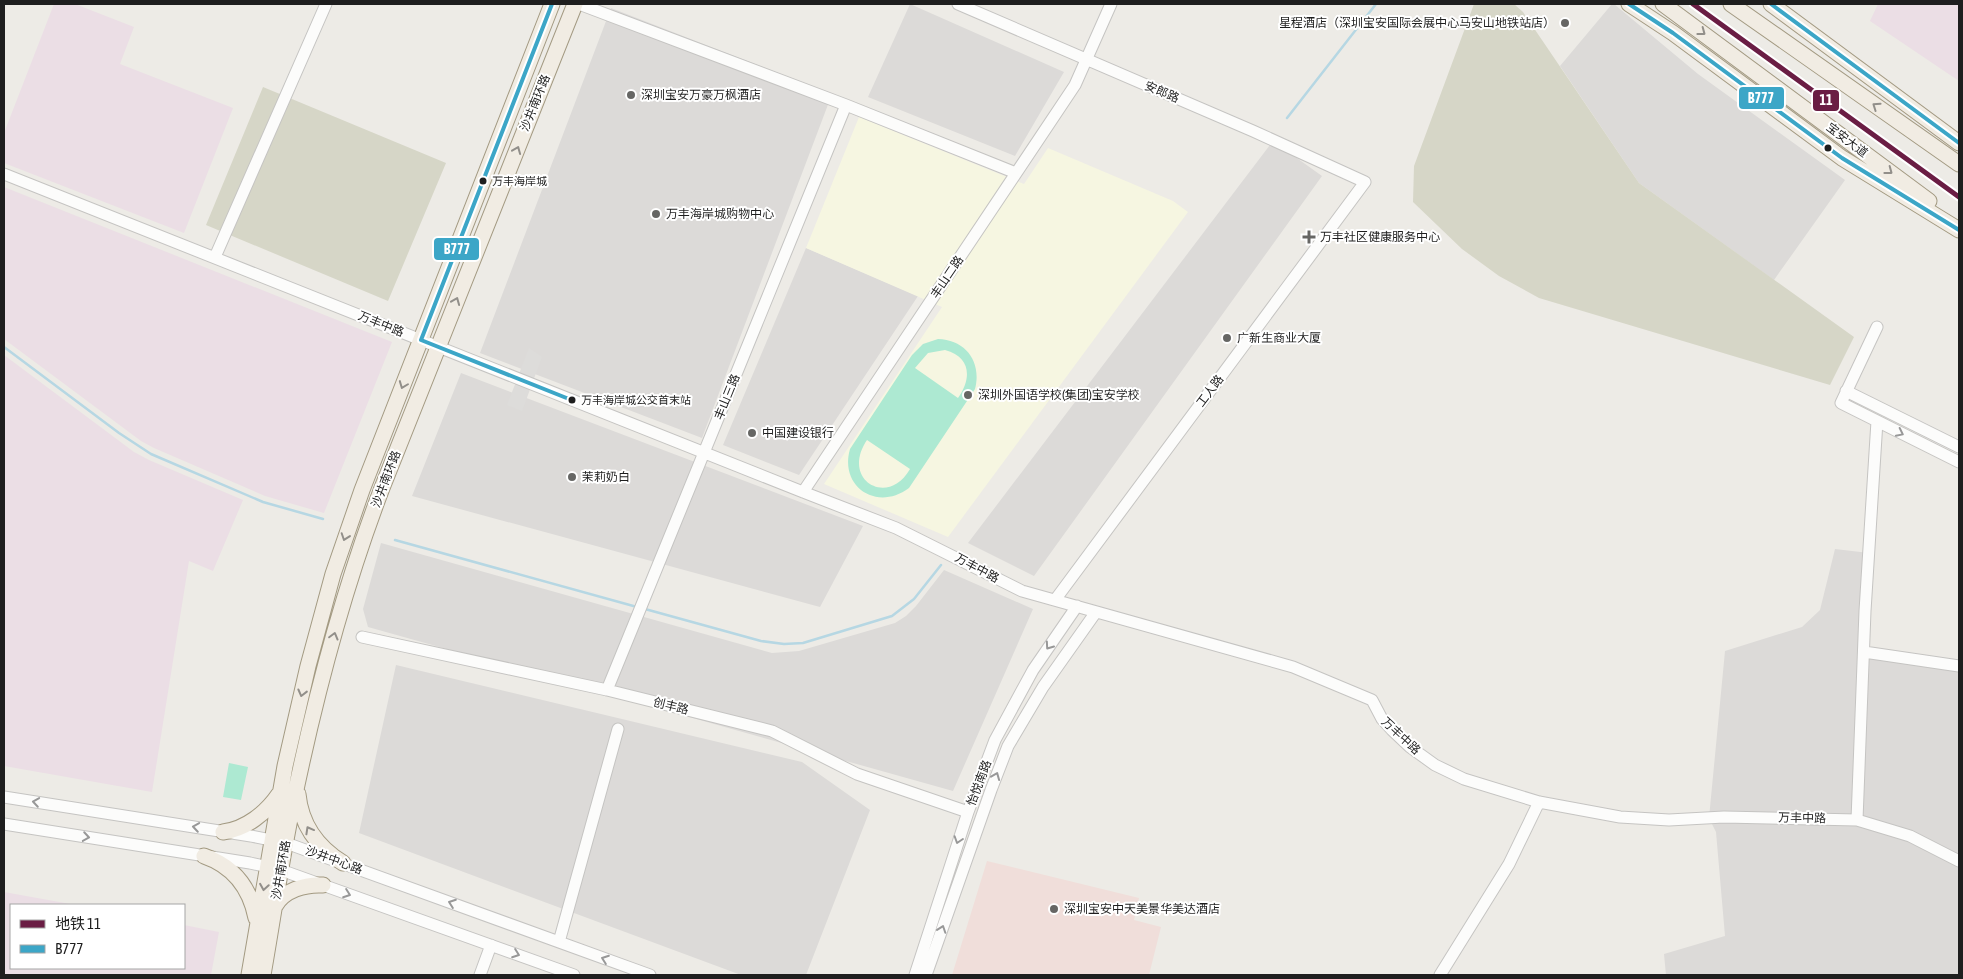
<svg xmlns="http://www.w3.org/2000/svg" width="1963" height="979" font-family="'Asap Condensed','Noto Sans SC',sans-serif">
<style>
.residential{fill:#dcdad8}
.commercial{fill:#f0deda}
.industrial{fill:#ebdee5}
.education{fill:#f6f6e1}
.construction{fill:#d6d6c7}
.pitch{fill:#ade9d2;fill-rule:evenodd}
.parking{fill:#dddcda}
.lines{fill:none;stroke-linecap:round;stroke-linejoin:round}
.stream{stroke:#b6d7e3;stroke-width:2.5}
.minor-casing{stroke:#c5c4c2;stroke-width:13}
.major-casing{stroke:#a39a82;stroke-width:17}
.minor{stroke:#fcfcfb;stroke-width:11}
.major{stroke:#f1ece3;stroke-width:15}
.bus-1-casing{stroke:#fff;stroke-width:8}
.bus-1{stroke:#3ca6c7;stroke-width:4}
.metro-1-casing{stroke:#fff;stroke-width:9}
.metro-1{stroke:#6a1d44;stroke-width:5}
.oneway{stroke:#928f8a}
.oneway2{stroke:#989898}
.poi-dot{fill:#666664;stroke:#fff;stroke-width:2}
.bus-dot{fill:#1e1e1e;stroke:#fff;stroke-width:2}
.labels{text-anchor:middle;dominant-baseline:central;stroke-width:4;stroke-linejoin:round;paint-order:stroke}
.bus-label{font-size:11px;fill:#1e1e1e;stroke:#fff;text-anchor:start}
.poi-label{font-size:12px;fill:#1e1e1e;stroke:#fff;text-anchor:start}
.street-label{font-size:12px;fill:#1e1e1e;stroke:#fff}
.line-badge{stroke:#fff;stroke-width:2}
.badge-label{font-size:14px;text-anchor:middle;font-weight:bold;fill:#fff}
</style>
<rect width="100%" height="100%" fill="#edebe6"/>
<path class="residential" d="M910,4l154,68 -49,84 -147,-59z
M1612,4h2l84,70 147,106 -71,100 -135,-97 -79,-117z
M611,8l221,86 -130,344 -222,-85z
M1273,141l49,35 -288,400 -66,-33z
M806,248l112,48 -119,179 -76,-30z
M461,373l402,153 -43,81 -408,-111z
M381,543l391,110 27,-2 96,-28 11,-7 10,-10 28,-36 89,39 -80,182 -585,-164 -5,-18z
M1835,549l34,4 -5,99 95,14v309h-293l-2,-21 61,-18 -9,-104 -7,-14 16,-167 77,-24 18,-17z
M396,665l406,97 68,48 -64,165h-65l-382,-142z"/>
<path class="commercial" d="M987,861l152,37 -5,22 27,7 -12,48h-197z"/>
<path class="industrial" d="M54,4h21l59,23 -14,37 113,44 -49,125 -180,-70v-30z
M1878,4h81v77l-89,-60z
M4,187l388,155 -68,171 -59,-17 -111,-48 -13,-7 -137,-102z
M4,355l130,97 15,8 94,40 -30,71 -24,-10 -37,231 -148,-26z
M4,892l72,13h-65v63h173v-43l35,7 -8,43h-207z"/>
<path class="education" d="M859,117l165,67 24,-36 125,53 15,11 -240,325 -124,-53 118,-177 -136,-59z"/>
<path class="construction" d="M1474,4h40l9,8 116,171 215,154 -24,48 -291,-87 -40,-22 -37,-27 -49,-47 1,-36z
M263,87l183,76 -58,138 -182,-76z"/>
<path class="pitch" d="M938,339c28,1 44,23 37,50l-66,99c-32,24 -70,-1 -59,-39l62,-94 11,-11zM945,350c26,7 27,28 13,48l-43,-30 13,-15zM867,440l43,29c-22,39 -70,11 -43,-29z
M229,763l19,4 -7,33 -18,-3z"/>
<path class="parking" d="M529,348l13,9 -20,54 -15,-6z"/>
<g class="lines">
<path class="stream" d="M1287,118l89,-114
M4,347l115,86 32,21 112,48 60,17
M395,540l242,67
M645,609l116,32 23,3 19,-1 89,-27 22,-17 27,-34"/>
<defs>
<path id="minor" d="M579,4l267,101 170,68
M958,4l295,127 112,51 -310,418
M4,174l799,318 93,36 126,63 271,76 79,33 10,19 10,11 18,17 25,18 29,14 75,23 81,15 49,3 55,-3 133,3 53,16 49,25
M215,257l111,-253
M1877,327l-36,76 118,59
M1846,391l113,56
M803,492l272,-407 36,-81
M362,637l245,53 165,41 85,43 111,38
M1864,652l95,14
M607,690l239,-585
M4,797l247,39 35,7 364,132
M1857,820l8,-209 12,-190
M4,824l246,39 28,6 296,106
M559,942l59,-213
M480,975l11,-30
M915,975l53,-163 27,-72 38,-70 44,-64
M926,975l65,-185 17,-44 35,-59 53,-75
M1440,975l69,-111 30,-62"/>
<path id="major" d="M1629,4l44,29 169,125 117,72
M1663,4l266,197
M1731,4l228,160
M1771,4l188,139
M298,794c3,31 19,53 45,69
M223,832c23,-3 43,-19 56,-38
M204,856c29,10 46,32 52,62
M275,906c9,-16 30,-22 48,-21
M249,975l36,-209 23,-100 25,-92 29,-84 190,-486
M263,975c10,-57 18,-114 30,-171 22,-107 50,-214 89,-316l193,-484"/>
</defs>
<use href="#minor" class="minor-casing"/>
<use href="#major" class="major-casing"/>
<use href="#minor" class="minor"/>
<use href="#major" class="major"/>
<defs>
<path id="bus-1" d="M552,4l-131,336 153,61
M1629,4l44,29 169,125 117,72
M1771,4l188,139"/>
</defs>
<use href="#bus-1" class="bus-1-casing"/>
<use href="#bus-1" class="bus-1"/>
<defs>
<path id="metro-1" d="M1693,4l266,193"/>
</defs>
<use href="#metro-1" class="metro-1-casing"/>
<use href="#metro-1" class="metro-1"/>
</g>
<defs><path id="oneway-chevron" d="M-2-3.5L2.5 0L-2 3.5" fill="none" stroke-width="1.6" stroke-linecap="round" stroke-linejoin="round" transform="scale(1.25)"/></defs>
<g class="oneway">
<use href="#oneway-chevron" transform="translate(1702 32) rotate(37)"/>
<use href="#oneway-chevron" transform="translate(1876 106) rotate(-145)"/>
<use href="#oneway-chevron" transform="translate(517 150) rotate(-68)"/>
<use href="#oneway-chevron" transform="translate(1889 171) rotate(37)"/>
<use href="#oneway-chevron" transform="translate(456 301) rotate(-68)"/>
<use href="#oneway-chevron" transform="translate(403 385) rotate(111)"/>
<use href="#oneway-chevron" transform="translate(345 537) rotate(109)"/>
<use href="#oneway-chevron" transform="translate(334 636) rotate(-75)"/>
<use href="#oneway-chevron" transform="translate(302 693) rotate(104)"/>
<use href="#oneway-chevron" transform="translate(309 830) rotate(-119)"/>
<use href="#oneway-chevron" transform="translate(264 887) rotate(99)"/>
</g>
<g class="oneway2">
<use href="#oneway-chevron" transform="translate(1900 433) rotate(26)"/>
<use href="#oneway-chevron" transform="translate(1049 646) rotate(125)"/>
<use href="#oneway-chevron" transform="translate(996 776) rotate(-68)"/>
<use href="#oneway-chevron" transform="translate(36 802) rotate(-171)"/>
<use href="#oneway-chevron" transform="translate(196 827) rotate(-171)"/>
<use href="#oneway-chevron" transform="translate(86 837) rotate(9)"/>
<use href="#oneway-chevron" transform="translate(958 840) rotate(108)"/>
<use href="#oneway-chevron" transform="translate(347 894) rotate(20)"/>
<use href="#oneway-chevron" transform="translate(452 903) rotate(-160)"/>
<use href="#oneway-chevron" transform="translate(942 929) rotate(-71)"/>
<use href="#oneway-chevron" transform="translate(516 954) rotate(20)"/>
<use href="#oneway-chevron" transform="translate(605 959) rotate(-160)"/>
</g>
<g class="poi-dot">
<circle cx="1565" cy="23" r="5"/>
<circle cx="631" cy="95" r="5"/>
<circle cx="656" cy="214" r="5"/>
<path d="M1306.5 229.5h5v5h5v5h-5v5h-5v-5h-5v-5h5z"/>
<circle cx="1227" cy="338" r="5"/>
<circle cx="968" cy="395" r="5"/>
<circle cx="752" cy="433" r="5"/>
<circle cx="572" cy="477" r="5"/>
<circle cx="1054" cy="909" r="5"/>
</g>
<g class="bus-dot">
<circle cx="1828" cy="148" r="4.5"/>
<circle cx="483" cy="181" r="4.5"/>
<circle cx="572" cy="400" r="4.5"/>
</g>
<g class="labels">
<g class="bus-label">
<text x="492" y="181">万丰海岸城</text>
<text x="581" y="400">万丰海岸城公交首末站</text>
</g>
<g class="poi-label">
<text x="1555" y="23" text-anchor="end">星程酒店（深圳宝安国际会展中心马安山地铁站店）</text>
<text x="641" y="95">深圳宝安万豪万枫酒店</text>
<text x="666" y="214">万丰海岸城购物中心</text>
<text x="1320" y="237">万丰社区健康服务中心</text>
<text x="1237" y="338">广新生商业大厦</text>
<text x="978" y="395">深圳外国语学校(集团)宝安学校</text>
<text x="762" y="433">中国建设银行</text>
<text x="582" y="477">茉莉奶白</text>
<text x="1064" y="909">深圳宝安中天美景华美达酒店</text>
</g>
<g class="street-label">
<text transform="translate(1162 92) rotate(23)">安郎路</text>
<text transform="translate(535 103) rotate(-68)">沙井南环路</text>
<text transform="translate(1847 140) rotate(37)">宝安大道</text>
<text transform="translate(947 277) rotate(-56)">丰山二路</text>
<text transform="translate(381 324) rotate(22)">万丰中路</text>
<text transform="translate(1210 391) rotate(-53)">工人路</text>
<text transform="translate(727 397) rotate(-68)">丰山三路</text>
<text transform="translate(386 479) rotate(-69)">沙井南环路</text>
<text transform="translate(977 568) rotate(28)">万丰中路</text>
<text transform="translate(671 706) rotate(14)">创丰路</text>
<text transform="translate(1401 736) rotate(43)">万丰中路</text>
<text transform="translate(979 783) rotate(-69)">怡悦南路</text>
<text transform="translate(1802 818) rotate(1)">万丰中路</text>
<text transform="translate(334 860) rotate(20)">沙井中心路</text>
<text transform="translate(281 870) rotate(-80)">沙井南环路</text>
</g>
</g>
<g class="line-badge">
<rect x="1738" y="86" width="47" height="24" rx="5" fill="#3ca6c7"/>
<rect x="1812" y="89" width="28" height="23" rx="5" fill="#6a1d44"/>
<rect x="433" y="237" width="47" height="24" rx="5" fill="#3ca6c7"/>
</g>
<g class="badge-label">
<text x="1761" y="103">B777</text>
<text x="1826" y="105">11</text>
<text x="457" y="254">B777</text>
</g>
<rect width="1963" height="979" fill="none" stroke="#1e1e1e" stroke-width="10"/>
<rect x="10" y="904" width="175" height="65" fill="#ffffff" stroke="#a5a5a5"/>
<rect x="20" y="920" width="25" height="8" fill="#6a1d44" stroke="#a5a5a5"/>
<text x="55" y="929" font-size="15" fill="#1e1e1e">地铁 11</text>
<rect x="20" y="945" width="25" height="8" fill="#3ca6c7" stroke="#a5a5a5"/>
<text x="55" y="954" font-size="15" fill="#1e1e1e">B777</text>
</svg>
